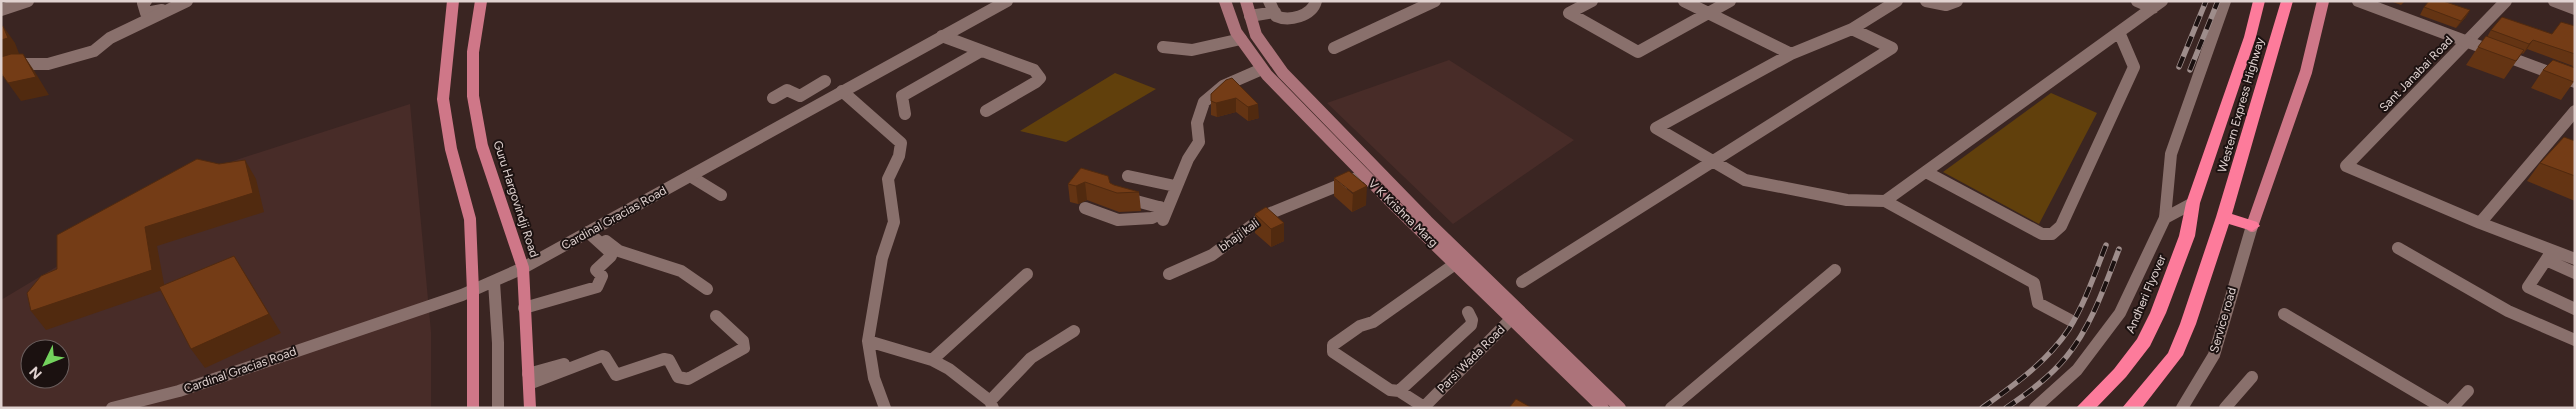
<svg xmlns="http://www.w3.org/2000/svg" width="2576" height="409" font-family="Figtree,sans-serif">
<style>
.built{fill:#482c28;fill-rule:evenodd}
.green{fill:#61400c}
.lines{fill:none;stroke-linecap:round;stroke-linejoin:round}
.minor{stroke:#89706c;stroke-width:12}
.tertiary{stroke:#89706c;stroke-width:12}
.secondary{stroke:#ac737a;stroke-width:12}
.primary{stroke:#cf7788;stroke-width:12}
.motorway{fill:#fd7b9b;fill-rule:evenodd}
.rail-casing{stroke:#9e8d8b;stroke-width:5.5}
.rail{stroke:#1b1110;stroke-width:4;stroke-dasharray:11;stroke-linecap:butt}
.wall{fill:#643413}
.shaded-wall{fill:#512a0f}
.building{fill:#743c16;stroke:#512a0f}
.labels{text-anchor:middle;dominant-baseline:central;stroke-width:4;stroke-linejoin:round;paint-order:stroke}
.street-label{font-size:12px;fill:#e0d2d0;stroke:#1b1110}
</style>
<rect width="100%" height="100%" fill="#3a2522"/>
<path class="built" d="M1449,60l125,80 -121,84 -126,-121z
M410,104l21,228v76h-430v-108l232,-139zM30,349h30v30h-30z"/>
<path class="green" d="M1115,73l41,16 -90,53 -46,-11z
M2051,93l46,20 -58,111 -96,-52z"/>
<g class="lines">
<path class="minor" d="M146,1l-3,2 3,10 16,-3
M1269,1l7,15c13,6 36,0 40,-15
M1592,1l-23,12 69,39 92,-51
M1684,1l107,53
M1897,1l-45,28 -61,25 -135,74 89,52 102,20 38,1 149,82 4,20 32,17
M1926,1l20,4 11,-4
M2137,1l16,7
M2506,1l-160,165 134,57 95,36
M2554,1l21,8
M1,10l27,-9
M1250,16l25,-4
M942,36l92,34 6,8 -4,4 -50,29
M1163,47l29,3 49,-11
M1334,48l101,-47
M842,91l59,52 -2,13 -11,23 6,43 -12,36 -14,83 6,37 11,30
M773,98l14,-8 13,6 25,-15
M905,114l-3,-18 79,-45
M1926,172l116,62h10l9,-8 73,-159 -15,-35
M690,176l31,19
M1128,176l47,10
M1125,198l41,11
M1885,201l277,-200
M1085,208l33,12 34,-2 4,-2 4,-9
M2165,218l6,-64 54,-153
M1163,220l25,-61 11,-17 -2,-19 7,-21 19,-16 39,-17
M2480,223l95,-112
M606,241l13,10 62,20 26,18
M2398,248l110,63 67,29
M2552,251l-24,36 47,22
M2546,260l29,13
M1169,274l43,-19 54,-40 98,-40
M1522,282l370,-234 -40,-19
M524,308l73,-21 5,-11 -6,-6 15,-14 -1,-4 -22,-20
M2284,314l159,94
M868,341l64,19 17,9 41,32 3,7
M932,360l95,-86
M528,374l36,-10
M529,384l73,-28 3,1 11,18 48,-16 5,1 9,17 10,2 56,-31 -1,-7 -27,-25
M1399,391l-9,-1 -57,-38v-7l27,-19 13,-4 82,-58
M990,401l41,-43 43,-27
M1424,407l-25,-16 72,-66 1,-5 -4,-8
M1423,408l89,-90 9,-4
M1671,408l164,-138
M2225,408l27,-31
M2452,408l16,-17"/>
<path class="tertiary" d="M2358,1l217,81
M1,70l21,-6h26l46,-13 16,-13 77,-37
M494,282l4,61v65
M112,408l67,-17 283,-96 61,-27 484,-267
M2035,408l42,-38 43,-57 45,-95 28,-15
M2182,408l32,-53 38,-129"/>
<path class="secondary" d="M1225,1l11,31 31,43 128,131 208,202
M1246,1l10,34 27,38 144,148 193,187"/>
<path class="primary" d="M453,1l-10,98 8,50 19,70 3,72v117
M481,1l-8,51v44l9,50 41,122 7,140
M2252,226l54,-154 17,-71"/>
<path class="motorway" d="M2253,1h12l-9,36 -56,166 -5,33 -29,77 -16,33 -24,31 -30,31h-20l38,-39 23,-30 13,-26 29,-77 7,-33 58,-166z
M2281,1h12l-61,213 25,8 3,4 -8,5 -23,-7 -33,100 -13,31 -41,53h-20l46,-55 12,-29 36,-107z"/>
<defs>
<path id="rail" d="M2179,67l27,-66
M2190,70l28,-69
M1982,408c32,-23 65,-46 87,-79 16,-26 26,-56 37,-84
M2006,408c22,-15 44,-31 61,-52 25,-31 38,-71 52,-107"/>
</defs>
<use href="#rail" class="rail-casing"/>
<use href="#rail" class="rail"/>
</g>
<path class="wall" d="M2390,1h15l-4,4z
M2424,7l46,3 -5,8 -9,10 -36,-13z
M2575,26v54l-14,20 -30,-12 12,-18 29,-3 1,-1 -46,-17 -4,5 -1,-1 -18,26 -38,-14 12,-18 9,-10 4,-7 61,4z
M1226,80l33,38 -11,3 -12,-9 -19,5 -6,-2v-21z
M2575,141v60l-48,-20 13,-18z
M1081,168l33,17 25,7 2,19 -22,1 -32,-12 -9,4 -8,-2 -2,-18z
M1334,178l32,27 -14,7 -18,-16z
M1255,214l29,9v18l-13,6 -16,-14z"/>
<path class="shaded-wall" d="M2470,10l-5,8 -9,10 5,-7z
M3,26l12,17 5,13 -19,6v-22z
M2533,40l-6,9 -4,5 6,-10z
M23,54l12,18 14,23 -28,6 -13,-18z
M1236,98v14l-19,5 -1,-14z
M1258,104l1,14 -11,3v-14z
M245,160l11,19 8,33 -107,34 8,43 -119,41 -15,-19 114,-84z
M1085,182l2,18 -9,4 -2,-18z
M1367,186l-1,19 -14,7 1,-19z
M1284,223v18l-13,6v-18z
M234,256l47,77 -76,35 -14,-19z"/>
<path class="building" d="M2429,1h14l27,9 -9,11 -37,-14z
M2502,17l50,17 9,-12 14,4v28l-42,-14 -4,4 -38,-14z
M3,26l5,12 -7,2v-13z
M2486,36l38,14 -8,11 -38,-14z
M11,54h12l13,23 -28,6 -7,-10v-16z
M2553,60l22,8v12l-1,2 -31,-12z
M1232,78l26,26 -10,3 -12,-9 -20,5 -5,-2v-7l15,-14z
M2564,137l11,4v35l-35,-13z
M197,159l22,5 26,-4 8,33 -108,34 7,43 -121,41 -4,-18 14,-17 16,-7v-34z
M1081,168l27,8 2,7 4,2 25,7 -22,1 -32,-11 -9,4 -8,-2z
M1349,171l18,15 -14,7 -19,-15z
M1266,207l18,16 -13,6 -16,-15z
M234,256l35,58 -78,35 -32,-62z
M1516,399l16,9h-23z"/>
<g class="labels">
<g class="street-label">
<text transform="translate(2416 74) rotate(-46)">Sant Janabai Road</text>
<text transform="translate(2241 105) rotate(-74)">Western Express Highway</text>
<text transform="translate(516 199) rotate(72)">Guru Hargovindji Road</text>
<text transform="translate(1403 213) rotate(44)">V K Krishna Marg</text>
<text transform="translate(614 218) rotate(-29)">Cardinal Gracias Road</text>
<text transform="translate(1239 235) rotate(-36)">bhaji kali</text>
<text transform="translate(2146 294) rotate(-67)">Andheri Flyover</text>
<text transform="translate(2223 320) rotate(-74)">Service road</text>
<text transform="translate(1471 359) rotate(-45)">Parsi Wada Road</text>
<text transform="translate(240 370) rotate(-19)">Cardinal Gracias Road</text>
</g>
</g>
<rect width="2576" height="409" fill="none" stroke="#e0d2d0" stroke-width="5"/>
<g transform="translate(45 364) rotate(227)"><circle r="24" fill="#1b1110" stroke="#6a5e5d"/>
<path d="M0-4L9 19L0 12L-9 19Z" fill="#73d25d"/>
<text y="-8" font-size="14" font-weight="bold" text-anchor="middle" fill="#e0d2d0">N</text>
</g>
</svg>
